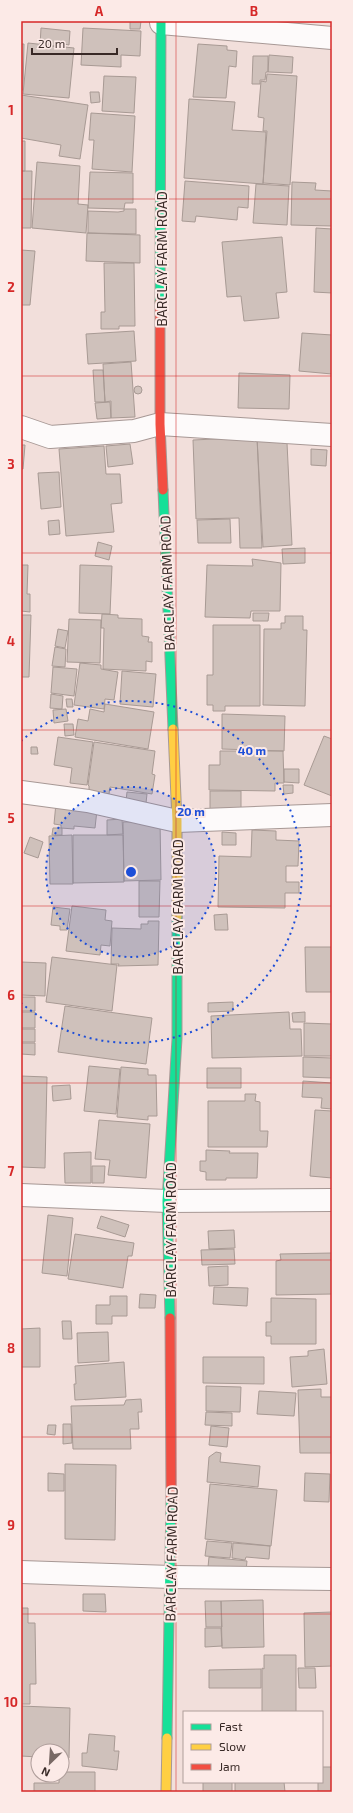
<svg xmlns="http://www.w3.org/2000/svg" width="353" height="1813" font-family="'Exo 2',sans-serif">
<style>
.building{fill:#cfc1bb;stroke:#a89a94}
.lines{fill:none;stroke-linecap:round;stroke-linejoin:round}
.street-casing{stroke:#a79895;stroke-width:24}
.fast-casing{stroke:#a79895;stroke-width:11}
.slow-casing{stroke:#a79895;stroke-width:11}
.jam-casing{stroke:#a79895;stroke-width:11}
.street{stroke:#fdfafa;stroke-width:22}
.fast{stroke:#16e098;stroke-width:9}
.slow{stroke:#ffcf43;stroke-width:9}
.jam{stroke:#f24e42;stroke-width:9}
.grid{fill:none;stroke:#d62828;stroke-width:1;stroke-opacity:0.55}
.ring{fill:none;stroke:#1d4ed8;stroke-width:2;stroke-dasharray:2 4}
.labels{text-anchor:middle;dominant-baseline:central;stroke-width:4;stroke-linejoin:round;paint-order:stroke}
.street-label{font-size:14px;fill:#382926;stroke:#fceae7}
.centre{fill:#1d4ed8;stroke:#fceae7;stroke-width:2}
.ring-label{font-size:12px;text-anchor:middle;font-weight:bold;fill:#1d4ed8;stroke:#fceae7;stroke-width:4;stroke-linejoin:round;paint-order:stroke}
.neatline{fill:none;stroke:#d62828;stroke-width:1.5}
.grid-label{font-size:13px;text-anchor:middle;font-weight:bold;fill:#d62828}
</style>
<rect width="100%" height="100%" fill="#f2dfdb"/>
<path class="building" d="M130,21h11l-1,8h-10z
M41,28l29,3 -1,14 -10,-2 -1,4 -18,-2z
M83,28l58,3 -1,25 -19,-1v12l-40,-2z
M28,43l46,5 -5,50 -46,-4z
M21,44h3l-1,46h-2z
M198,44l29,2v4l10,1 -1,16 -7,-1 -3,32 -33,-1z
M269,55l24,2 -1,16 -24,-1z
M253,56h15v16h-2l-1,8h-5v4h-8z
M267,74l30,2 -7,109 -27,-2 4,-52h-4l1,-13 -6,-1 3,-36 5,1z
M104,76l32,1 -2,36 -32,-2z
M90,92h9l1,10 -9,1z
M21,95l67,10 -8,54 -21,-3 2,-11 -40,-7z
M189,99l46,3 -3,28 34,2 -3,52 -79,-6z
M91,113l44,3 -3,56 -40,-3 2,-29h-5z
M21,141h4v30h-4z
M37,162l43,4 -2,38 10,1 -2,28 -54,-5z
M21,171h11l-1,57h-10z
M90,172l43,1v30h-8l-1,6 -36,-1z
M185,181l64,5 -1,22 -10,-1 -1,13 -41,-4 -1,6 -13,-1z
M292,182l24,1 -1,7 17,1v35l-41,-1z
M256,184l33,2 -2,39 -34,-2z
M124,209h12v25l-48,-1v-22l30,1 6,-1z
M316,228l16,1v64l-18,-1z
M87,233l53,2v28l-54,-2z
M282,237l5,55 -11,1 3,25 -35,3 -3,-25 -14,1 -5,-55z
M21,250l14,1 -5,54h-9z
M104,263h30l1,63h-16v3h-18v-17h4z
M134,331l2,30 -48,3 -2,-30z
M302,333l30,2v39l-33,-3z
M131,362l4,55 -24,1v-17l-6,1 -2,-38z
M93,370h10l2,32h-10z
M239,373l51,2 -1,34 -51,-1z
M134 390a4 4 0 1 1 8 0a4 4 0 1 1-8 0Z
M110,402l1,16 -14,1 -2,-16z
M257,437l5,111h-22l-1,-30 -43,1 -3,-79z
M257,438h25v5h5l5,102 -29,2z
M130,444l3,20 -25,3 -2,-21z
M21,445h4l-2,24h-2z
M104,446l2,28h14l2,29 -11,1 3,28 -48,4 -7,-87z
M311,449l16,1 -1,16 -15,-1z
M59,472l2,35 -20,2 -3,-36z
M230,519l1,24h-33l-1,-23z
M59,520l1,14 -11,1 -1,-14z
M98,542l14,4 -3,14 -14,-4z
M305,548v15l-22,1 -1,-15z
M252,559l29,4 -1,48h-29l-1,7 -45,-1 2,-52 46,1z
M21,565h7l-1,29h3v18l-9,-1z
M80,565l32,1 -2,48 -31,-1z
M253,613h16l-1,8h-15z
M102,614l16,1v3l24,1v17l7,1 -1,5h4v20l-6,-1v10l-43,-2 1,-41h-3z
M21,615h10l-2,62h-8z
M285,616h18v14h4l-2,76 -42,-1 1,-76h17v-6h4z
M69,619l32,1 -1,43 -33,-1z
M213,625h47v81h-35v5h-12v-6h-6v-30h6z
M58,629l10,2 -3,17 -10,-2z
M55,647l11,2 -1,18 -13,-1z
M80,663l21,2v4l17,3 -4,28 -9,-1 -1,10 -30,-4z
M53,667l24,2 -3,27 -23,-3z
M122,671l34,3 -3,33 -33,-3z
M51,694l12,2 -1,13 -12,-1z
M66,699h6l1,8h-6z
M105,704l49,8 -6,37 -73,-12 3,-18 10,2 2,-12 14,3z
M66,709l2,12 -14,2 -1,-13z
M222,714l63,2 -1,35 -62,-2z
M64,724h9l1,11 -9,1z
M324,736l8,3v57l-28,-11z
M58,737l35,5 -6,43 -17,-2 2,-15 -18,-3z
M94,742l61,9 -3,23 3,1 -3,19 -42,-7 -1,7 -20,-3v-5l-1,-1z
M31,747h6l1,7h-7z
M220,751h63l1,32h-9v8l-66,-1v-25h11z
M284,769h15v14l-15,-1z
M283,785h10v8l-9,1z
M210,791h31v19h-31z
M127,792l20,2 -1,9 -20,-2z
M56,803l41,7 -2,18 -21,-2v3l-13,-1v-3l-7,-1z
M122,819l1,15 -16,1v-15z
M160,821l1,59 -37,1 -1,-59z
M53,828h9v7h-10z
M252,830l24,1v9l23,1 -1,25h-12v16h13v11h-14v15l-67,-1 1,-51 32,1z
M222,832l14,1v12h-14z
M72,835l1,49h-23l-1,-48z
M73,835h50l1,47 -51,1z
M30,837l13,5 -5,16 -14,-5z
M139,881h21l-1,36h-20z
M72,906l34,4 -1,10 7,1 -2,25 -9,-1 -1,10 -34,-4z
M53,907l17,2 -3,21h-7v-4l-9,-1z
M227,914l1,16h-13l-1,-15z
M148,921h11l-1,44 -40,1 1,-2h-8l1,-36 29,1v-5h7z
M305,947h27v45h-26z
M52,957l65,8 -5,46 -66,-9z
M21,962l25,1 -1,33 -24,-1z
M21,997h14v14h-14z
M233,1002v9l-25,1v-9z
M65,1006l87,12 -6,46 -88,-12z
M21,1012h14v16h-14z
M289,1012l1,17h11l1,27 -90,2 -1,-42z
M305,1012v10h-12l-1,-9z
M304,1023l28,1v32h-28z
M21,1029h14v13h-14z
M21,1043h14v12l-14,-1z
M303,1057l29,1v20l-29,-1z
M89,1066l31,3 -4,45 -32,-3z
M121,1067l27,2v6h8l1,41h-9v4l-31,-3z
M207,1068h34v20h-34z
M21,1076l26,1 -2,91 -24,-1z
M303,1081l29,2v26l-11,-1 1,-10 -20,-1z
M70,1085l1,14 -18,2 -1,-15z
M245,1094h11l-1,7 5,1v29h8l-1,16h-59v-46h37z
M315,1110l17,1v67l-22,-2z
M99,1120l51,4 -4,54 -38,-3 2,-15 -15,-1z
M206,1150l24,1 -1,2h29l-1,25h-31v2h-20v-8l-6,-1v-10h6z
M91,1152v31h-26l-1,-30z
M92,1166h13l-1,17h-12z
M48,1215l25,3 -6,58 -25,-3z
M101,1216l28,9 -4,12 -28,-9z
M234,1230l1,18 -26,1 -1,-18z
M75,1234l59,9 -2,13h-4l-5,32 -55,-9z
M234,1249l1,15 -33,1 -1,-15z
M332,1253v41l-56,1v-34l5,-1 -1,-6z
M228,1266v19l-19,1 -1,-19z
M214,1287l34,1 -1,18 -34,-2z
M140,1294l16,1 -1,13h-16z
M110,1296h17v20h-15v8h-16v-19h14z
M271,1298l45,1v45h-45v-8h-5v-14h5z
M62,1321h9l1,18h-9z
M40,1328v39h-19v-38z
M108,1332l1,29 -31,2 -1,-30z
M324,1349l3,35 -35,3 -2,-30 18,-1v-5z
M203,1357h61v27l-61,-1z
M124,1362l2,35 -51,3 -1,-16h2l-1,-18z
M206,1386l35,1 -1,25 -34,-1z
M321,1389v8h11v56h-32l-2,-63z
M259,1391l37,2 -2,23 -37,-2z
M141,1399l1,13h-4l1,17h-9l1,20h-58l-2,-43 53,-1 2,-5z
M206,1412l26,1v13l-27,-1z
M63,1424h8l1,19 -9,1z
M48,1425h8l-1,10 -8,-1z
M211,1426l18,2 -2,19 -18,-2z
M216,1452l5,1 -1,9 40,4 -2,21 -51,-5 2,-25z
M65,1464l51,1 -1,75 -50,-1z
M48,1473l16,1v17h-16z
M305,1473l25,1 -1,28 -25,-1z
M210,1484l67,6 -6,56 -66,-7z
M207,1541l25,2 -2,15 -25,-2z
M233,1543l37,3 -1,13 -23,-2 -1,3 -13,-2z
M209,1557l38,4 -1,10 -38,-4z
M83,1594h22l1,18 -23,-1z
M263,1600l1,47 -42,1 -1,-47z
M205,1601h16l1,26h-16z
M21,1608h7v15h7l1,61h-6v20h-9z
M332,1612v54l-27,1 -1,-54z
M205,1628h16l1,18 -17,1z
M264,1655h32v57h-34v-44l2,1z
M298,1668h17l1,20h-17z
M261,1669v19h-52v-18z
M21,1706l49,2 -1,50 -7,-1v-6h-24v6l-17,-1z
M89,1734l26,2 -1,15h5l-2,19 -35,-4v-13h5z
M322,1767h10v25h-14v-10h4z
M62,1772h33v20h-61v-9h25v-8h3z
M203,1782h29v10h-29z
M235,1782h49l1,10h-50z"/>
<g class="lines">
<defs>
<path id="street" d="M161,23l171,15
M21,427l29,10 84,-6 26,-7 172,11
M21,792l67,9 89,20 155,-6
M21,1195l146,6 165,-1
M21,1572l150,5 161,2"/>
<path id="fast" d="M160,302l1,-281
M163,490l10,239
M170,1318l-3,-117 10,-162v-122
M167,1738l4,-238"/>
<path id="slow" d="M173,729l4,92v96
M166,1792l1,-54"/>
<path id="jam" d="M160,302v122l3,66
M170,1318l1,182"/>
</defs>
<use href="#street" class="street-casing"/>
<use href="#fast" class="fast-casing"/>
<use href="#slow" class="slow-casing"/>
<use href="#jam" class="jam-casing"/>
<use href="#street" class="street"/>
<use href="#fast" class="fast"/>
<use href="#slow" class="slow"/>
<use href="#jam" class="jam"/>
</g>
<path class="grid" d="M176,21v1771M21,199h311M21,376h311M21,553h311M21,730h311M21,906h311M21,1083h311M21,1260h311M21,1437h311M21,1614h311"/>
<circle cx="131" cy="872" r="85" fill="#1d4ed8" fill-opacity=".12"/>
<g class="ring">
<circle cx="131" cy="872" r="85"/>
<path d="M21 741A171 171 0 1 1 21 1003"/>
</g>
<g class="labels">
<g class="street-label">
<text transform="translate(161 259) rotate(-90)">BARCLAY FARM ROAD</text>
<text transform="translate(167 583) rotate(-92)">BARCLAY FARM ROAD</text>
<text transform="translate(177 907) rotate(-90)">BARCLAY FARM ROAD</text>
<text transform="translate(170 1230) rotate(-90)">BARCLAY FARM ROAD</text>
<text transform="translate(171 1554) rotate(-89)">BARCLAY FARM ROAD</text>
</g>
</g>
<circle cx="131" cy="872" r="6" class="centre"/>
<g class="ring-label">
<text x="252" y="755">40 m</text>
<text x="191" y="816">20 m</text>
</g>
<rect width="353" height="1813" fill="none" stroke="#fceae7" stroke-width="44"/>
<rect x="183" y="1711" width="140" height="72" fill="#fceae7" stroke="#ae9d9a"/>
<rect x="191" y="1724" width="20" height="6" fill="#16e098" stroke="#ae9d9a"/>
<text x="219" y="1731" font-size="12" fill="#382926">Fast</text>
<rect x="191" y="1744" width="20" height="6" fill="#ffcf43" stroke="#ae9d9a"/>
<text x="219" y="1751" font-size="12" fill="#382926">Slow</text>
<rect x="191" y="1764" width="20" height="6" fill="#f24e42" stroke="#ae9d9a"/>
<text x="219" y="1771" font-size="12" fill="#382926">Jam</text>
<g transform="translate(50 1763) rotate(205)"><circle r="19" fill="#fceae7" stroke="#ae9d9a"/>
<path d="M0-3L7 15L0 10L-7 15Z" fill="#796965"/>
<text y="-6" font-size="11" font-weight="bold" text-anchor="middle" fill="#382926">N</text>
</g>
<path d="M32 48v6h85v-6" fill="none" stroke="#382926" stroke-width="2"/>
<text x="38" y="48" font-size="12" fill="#382926" stroke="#fceae7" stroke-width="3" paint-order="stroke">20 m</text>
<rect x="22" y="22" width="309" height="1769" class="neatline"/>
<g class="grid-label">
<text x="99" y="16">A</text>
<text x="254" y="16">B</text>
<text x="11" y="115">1</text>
<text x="11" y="292">2</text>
<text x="11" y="469">3</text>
<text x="11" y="646">4</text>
<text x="11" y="823">5</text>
<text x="11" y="1000">6</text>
<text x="11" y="1176">7</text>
<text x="11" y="1353">8</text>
<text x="11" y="1530">9</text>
<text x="11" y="1707">10</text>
</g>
</svg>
